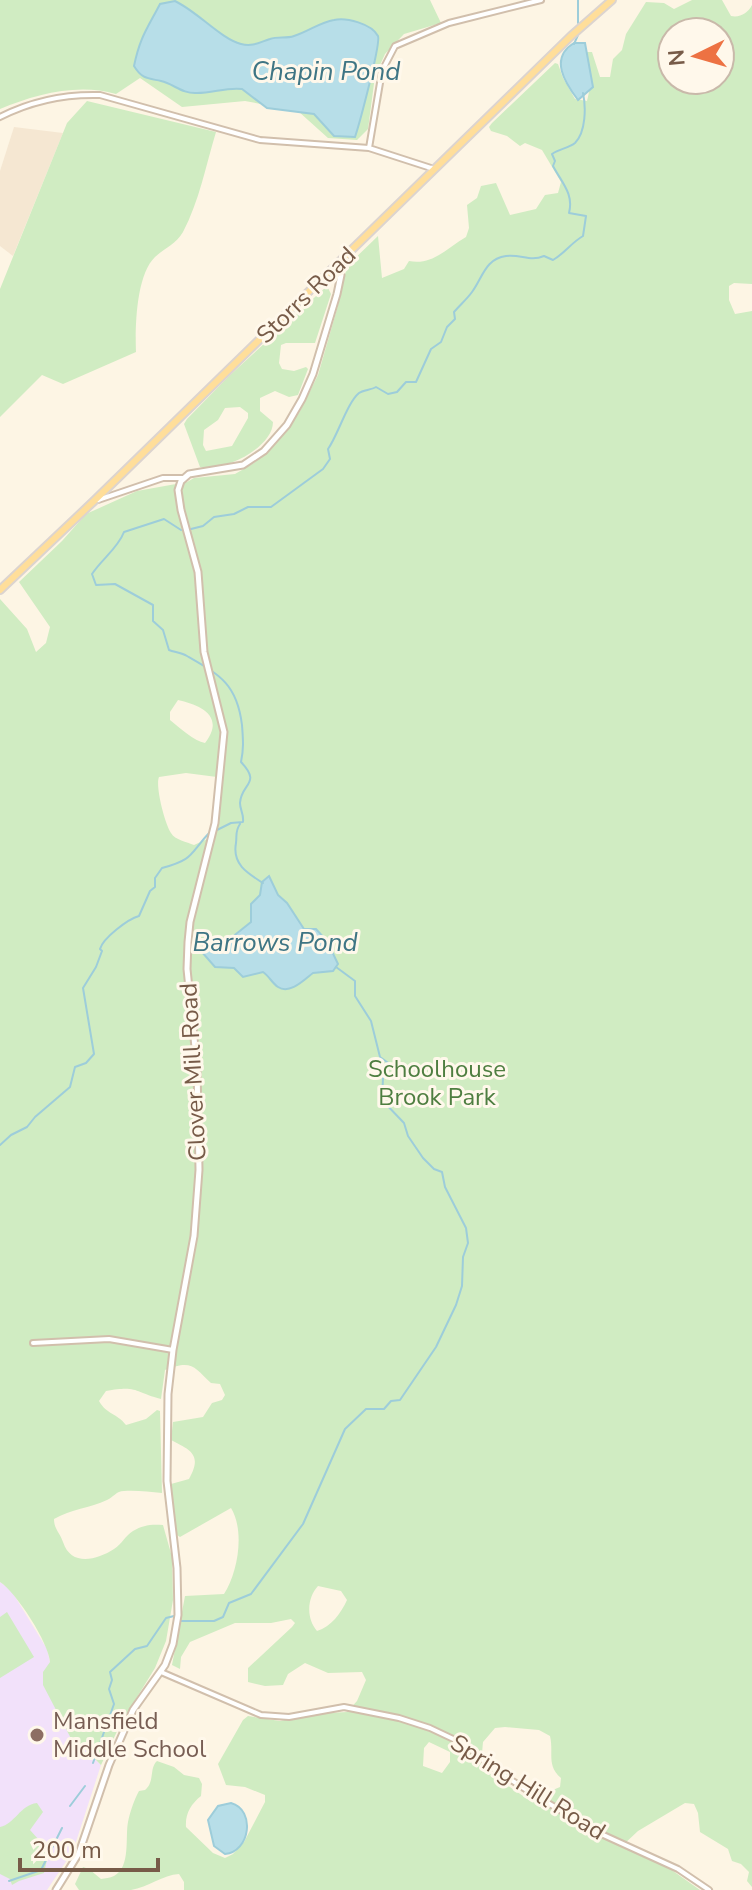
<svg xmlns="http://www.w3.org/2000/svg" width="752" height="1890" font-family="'Nunito Sans',sans-serif">
<style>
.residential{fill:#f5e7d2}
.education{fill:#f2e1fa}
.green{fill:#d0ecc2;fill-rule:evenodd}
.water{fill:#b7dee8;stroke:#9dcdda;stroke-width:2}
.lines{fill:none;stroke-linecap:round;stroke-linejoin:round}
.stream{stroke:#9dcdda;stroke-width:2}
.minor-casing{stroke:#d1bfac;stroke-width:8}
.tertiary-casing{stroke:#d1bfac;stroke-width:9}
.primary-casing{stroke:#dcd4cf;stroke-width:10}
.minor{stroke:#fff;stroke-width:4}
.tertiary{stroke:#fff;stroke-width:5}
.primary{stroke:#ffde9a;stroke-width:6}
.education-dot{fill:#8d6e63;stroke:#fff8eb;stroke-width:3}
.labels{text-anchor:middle;dominant-baseline:central;stroke-width:6;stroke-linejoin:round;paint-order:stroke}
.street-label{font-size:24px;fill:#775b48;stroke:#fff8eb}
.park-label{font-size:24px;fill:#4e7e40;stroke:#fff8eb}
.education-label{font-size:24px;fill:#785e54;stroke:#fff8eb;text-anchor:start}
.water-label{font-size:26px;font-style:italic;fill:#3e7584;stroke:#fff8eb}
</style>
<rect width="100%" height="100%" fill="#fdf5e4"/>
<path class="residential" d="M14,127l49,6 -50,123 -13,-10v-75z"/>
<path class="education" d="M0,1582l11,8 36,59 3,13 -3,12 38,75 16,16 -28,86 -26,39h-47z"/>
<path class="green" d="M0,0h430l11,23 -37,11 -19,20 -10,22 -7,53 -11,11 -29,-2 -30,-27 -53,-10 -63,6 -42,-29 -24,16c-38,-11 -80,0 -116,15z
M692,0h30l9,16c9,2 17,-3 21,-11v279l-18,-1 -5,3v14l6,14 17,-3v1576l-5,-6 2,-9 -8,-8 -9,-3 -4,-12 -28,-17 -2,-19 -4,-9 -9,-1 -47,28 -16,15 44,20 34,24h-516v-8l-5,-8c-16,1 -31,13 -48,16 -16,0 -35,0 -52,0l-4,-6 8,-17 6,2 12,10c4,-1 9,-1 13,-3 17,-9 11,-39 14,-54 2,-10 6,-22 11,-31l6,-1c10,-8 4,-22 12,-29l17,6 10,8 15,3 3,6 -1,12c-10,8 -16,18 -15,31l27,26 12,5 8,-4 11,-12 21,-40v-7l-20,-8 -19,-2 -8,-21 25,-44 5,-4 32,5 31,-7 36,-2 10,-11 9,-21 -4,-8 -34,1 -23,-10 -17,11 -5,11 -18,1 -17,-4v-14l44,-41 3,-4 -4,-4 -20,4h-36l-45,19 -9,15 -1,12 -8,-4 13,-69 39,-2c14,-22 21,-63 7,-86l-51,29 -3,-2 -6,-51 18,-5c14,-25 1,-29 -18,-39l2,-18 30,-5 9,-14 10,-3 3,-5 -5,-11 -9,-1c-17,-16 -19,-24 -46,-13l-4,29c-27,-7 -23,-14 -55,-8l-7,10c8,14 18,12 27,24l20,-6 11,-9 3,1 2,82c-12,-1 -26,-3 -38,-2 -8,0 -10,6 -17,9 -17,8 -36,9 -53,19 0,10 6,14 9,23 8,25 34,18 51,7 8,-5 11,-13 19,-18 10,-6 18,-7 30,-6l9,32 1,43 -7,41 -11,27 -34,55 -20,42 -16,-16 -4,5 -4,-4 -34,-65v-13l7,-10c-1,-19 -34,-70 -50,-80v-983l27,30 9,23 10,-9 4,-16 -31,-45 43,-41 24,-27 51,-23 50,-9 7,-4 41,-4 19,-11 23,-21 22,-29 19,-38 19,-66 10,-43 31,-30 4,42 22,-9 5,-8c24,5 39,-14 57,-24l3,-9 -2,-23 10,-7 4,-12 15,-3 14,32 26,-6 9,-14 13,-2 3,-11 -19,-32 -17,-7 -5,3 -13,-10 -16,-5 -2,-4 3,-4 63,-60 3,1 5,14 12,21 12,2 4,-18 -5,-31h6l8,25h10l3,-18 9,-9 4,-16 20,-32 18,1 10,6zM672,32h48v48h-48zM178,700c22,5 48,16 27,43 -11,-2 -25,-15 -35,-23v-8zM186,773l31,4 5,3 -6,55 -22,10c-7,-3 -19,-5 -23,-12 -6,-9 -16,-47 -12,-56zM318,1586l23,5 6,9c-6,13 -16,27 -30,31 -11,-13 -10,-33 1,-45zM505,1727l34,3 11,6c4,17 -4,29 11,42l-1,9 -31,13 -37,-25 -11,-11 2,-22 12,-14zM429,1742l21,10v10l-8,11 -19,-7 1,-18z
M87,101l129,31c-10,33 -17,70 -33,100 -7,12 -18,16 -28,25 -19,18 -20,71 -19,95l-73,32 -21,-9 -42,42v-128l67,-166z
M327,286l4,8 -16,49h-29l-5,2 -2,18 3,6 12,2 12,-4 2,2 -10,26 -9,2 -14,-6 -15,7v13l13,11c0,26 -51,51 -73,45l-16,-43 3,-5 42,-43zM240,407l8,6v5l-16,28 -26,5 -3,-6 1,-15 14,-10 7,-12z
M7,1612l27,45 -34,21v-61z
M37,1803l6,9 -13,18 19,21 -5,22 -25,8 -7,4 -2,-6 -10,-5v-47c15,-3 20,-22 37,-24z"/>
<path class="water" d="M175,1c23,11 46,38 66,43 12,3 19,-2 29,-5 8,-3 16,0 24,-3 14,-4 26,-14 40,-16 12,-3 38,4 44,16 3,8 -19,89 -23,101l-21,-1 -20,-22 -47,-6 -25,-19c-15,-2 -29,4 -45,4 -15,1 -23,-9 -36,-12 -14,-3 -19,-2 -27,-15 6,-29 13,-37 26,-62z
M574,43h11l8,44 -15,13c-13,-17 -29,-42 -4,-57z
M269,876l9,19 9,8 17,26h12l11,12 11,23 -5,7 -20,2c-8,6 -23,22 -35,14 -6,-4 -9,-11 -15,-15l-20,5 -9,-9 -19,-1 -14,-16 4,-11 26,-2 20,-16v-18l9,-9 2,-13z
M231,1803c25,7 19,49 -6,51l-11,-8 -6,-26 10,-14z"/>
<g class="lines">
<path class="stream" d="M578,0v23
M574,44l4,-9
M191,529l12,-3 11,-9 20,-3 14,-7h23l52,-38 7,-10 -2,-10c10,-14 19,-46 31,-56 4,-3 12,-3 17,-6l12,7 9,-2 9,-10h10l15,-33 10,-7 6,-15 8,-8 -1,-7c6,-7 13,-13 18,-20 11,-15 13,-33 34,-36 15,-2 24,6 38,0l9,4c12,-7 18,-17 30,-24l3,-20 -17,-3c5,-19 -7,-30 -16,-47l2,-5 -3,-7c7,-5 17,-6 23,-11 11,-11 11,-36 8,-50
M181,530l-17,-11 -40,13c-6,16 -22,27 -32,42l4,11 19,-1 38,21v16l10,9 6,20c5,2 13,3 18,6 33,19 50,28 55,69 1,14 2,23 -1,37 21,22 0,21 -1,41 0,7 4,11 3,19l-12,1 -14,7
M240,824c-5,7 -3,11 -4,19 -4,21 11,30 27,40
M0,1145l11,-10 16,-8 8,-10 35,-30 5,-20 11,-4 8,-9 -11,-66 13,-21 6,-16 -2,-2c3,-11 28,-30 39,-33l11,-25 5,-4v-9l7,-10c33,-9 27,-14 48,-36
M181,1621h33l9,-4 6,-14 22,-9 52,-70 42,-95 21,-20h18l7,-8 9,-1 36,-53 20,-42 6,-19 1,-29 5,-14 -2,-15 -21,-41 -3,-15 -8,-3 -11,-11 -15,-22 -4,-13 -22,-23 1,-22 8,-13 -11,-8 -9,-36 -16,-25v-15l-19,-14
M93,1763l21,-59 -5,-15 3,-9 -2,-8 25,-23 12,-3 19,-28 8,-2
M70,1806l15,-20
M9,1881l32,-11 21,-42"/>
<defs>
<path id="minor" d="M0,117c31,-16 65,-23 100,-22l160,45 109,8 65,21
M369,148l13,-77 13,-25 54,-23 92,-23
M98,500l65,-22h21
M33,1343l76,-4 64,11
M161,1672l100,43 28,2 55,-10 55,11 31,10 36,17 25,22 45,29 63,37 79,36 31,21"/>
<path id="tertiary" d="M56,1890l23,-37 30,-88 24,-55 32,-45 8,-21 5,-29 -1,-47 -10,-87 1,-87 5,-44 21,-114 5,-66 -2,-103 -10,-98 1,-27 2,-20 25,-99 9,-91 -20,-80 -6,-80 -17,-62 -3,-20 3,-9 8,-7 54,-9 21,-14 23,-26 15,-26 11,-25 24,-80 4,-19 -6,-9"/>
<path id="primary" d="M0,590l95,-90 476,-464 41,-36"/>
</defs>
<use href="#minor" class="minor-casing"/>
<use href="#tertiary" class="tertiary-casing"/>
<use href="#primary" class="primary-casing"/>
<use href="#minor" class="minor"/>
<use href="#tertiary" class="tertiary"/>
<use href="#primary" class="primary"/>
</g>
<circle class="education-dot" cx="37" cy="1735" r="8"/>
<g class="labels">
<g class="street-label">
<text transform="translate(306 295) rotate(-44)">Storrs Road</text>
<text transform="translate(193 1072) rotate(-93)">Clover Mill Road</text>
<text transform="translate(528 1787) rotate(32)">Spring Hill Road</text>
</g>
<g class="park-label">
<text x="437" y="1069">Schoolhouse<tspan x="437" dy="28">Brook Park</tspan></text>
</g>
<g class="education-label">
<text x="53" y="1721">Mansfield<tspan x="53" dy="28">Middle School</tspan></text>
</g>
<g class="water-label">
<text x="326" y="71">Chapin Pond</text>
<text x="275" y="942">Barrows Pond</text>
</g>
</g>
<g transform="translate(696 56) rotate(265)"><circle r="38" fill="#fff8eb" stroke="#c9b9aa" stroke-width="2"/>
<path d="M0-6L14 30L0 20L-14 30Z" fill="#ed7243"/>
<text y="-12" font-size="22" font-weight="bold" text-anchor="middle" fill="#775b48">N</text>
</g>
<path d="M20 1858v12h138v-12" fill="none" stroke="#775b48" stroke-width="4"/>
<text x="32" y="1858" font-size="24" fill="#775b48" stroke="#fff8eb" stroke-width="6" paint-order="stroke">200 m</text>
</svg>
